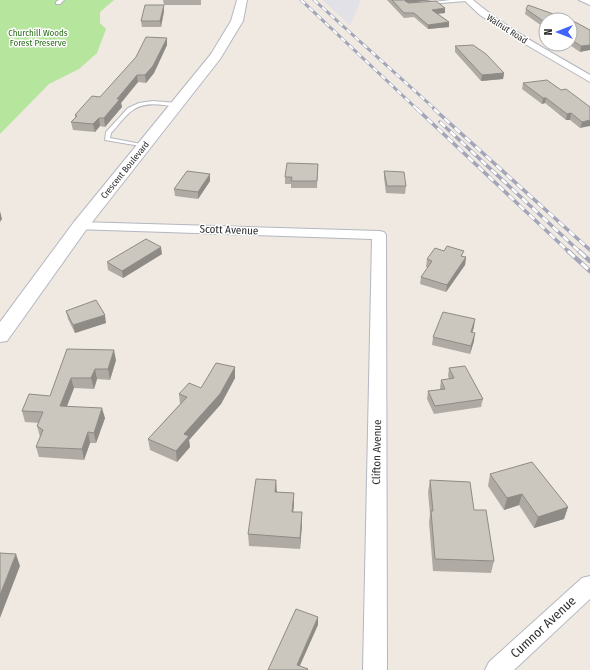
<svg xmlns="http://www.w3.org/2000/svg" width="590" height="670" font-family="'Fira Sans Condensed',sans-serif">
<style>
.industrial{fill:#e3e1e8}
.green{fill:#b6e59e}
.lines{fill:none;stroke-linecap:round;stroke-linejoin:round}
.service-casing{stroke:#b4b7c1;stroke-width:2}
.minor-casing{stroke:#b4b7c1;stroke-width:2}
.tertiary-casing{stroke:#b4b7c1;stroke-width:2}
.service{fill:#fff;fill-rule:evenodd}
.minor{fill:#fff;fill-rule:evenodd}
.tertiary{fill:#fff;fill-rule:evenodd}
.rail-far2-casing{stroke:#a3a6b8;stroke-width:3}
.rail-far1-casing{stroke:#a3a6b8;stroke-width:3.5}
.rail-casing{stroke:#a3a6b8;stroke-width:4.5}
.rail-far2{stroke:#fff;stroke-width:2;stroke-dasharray:5.5;stroke-linecap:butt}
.rail-far1{stroke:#fff;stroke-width:2.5;stroke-dasharray:7;stroke-linecap:butt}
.rail{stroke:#fff;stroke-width:3;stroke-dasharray:9;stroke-linecap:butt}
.wall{fill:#afaba4}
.shaded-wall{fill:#8e8b86}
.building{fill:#cbc7bf;stroke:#8e8b86}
.labels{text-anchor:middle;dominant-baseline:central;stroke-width:3;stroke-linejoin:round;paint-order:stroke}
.far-street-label{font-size:9px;fill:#2e2e2e;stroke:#fff}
.far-park-label{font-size:9px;fill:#2c6e1b;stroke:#fff}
.street-label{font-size:11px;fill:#2e2e2e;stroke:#fff}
.near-street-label{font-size:13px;fill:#2e2e2e;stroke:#fff}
</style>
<rect width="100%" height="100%" fill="#efe9e1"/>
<path class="industrial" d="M322,0h39l-11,25z"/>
<path class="green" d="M0,0h114l-14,12v11l6,6 -9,24 -18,16 -30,15 -49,50z"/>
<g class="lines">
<defs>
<path id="service" d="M59,0h5l-4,4h-4v-2z
M450,0h18l-2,1 -37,3 -2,-1z
M153,101l24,2 3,2 -3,2c-14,-2 -32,-6 -44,3 -8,5 -15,16 -22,23l-1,5 36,7v2l-41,-7 1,-8 22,-24 11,-5z"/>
<path id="minor" d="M464,0h9c35,30 77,51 117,75v7l-77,-45 -33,-22z
M579,0h11v5z
M80,222l299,9 5,1 2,3 1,435h-24l9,-431 -297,-10 -2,-3 2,-3z
M590,576v23l-76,71h-29l4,-8 93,-84z"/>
<path id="tertiary" d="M237,0h10l-4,21 -23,38 -134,171 -79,111 -7,1v-20l74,-100 137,-168 20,-33z"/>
</defs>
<use href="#service" class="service-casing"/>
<use href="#minor" class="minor-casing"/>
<use href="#tertiary" class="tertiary-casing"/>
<use href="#service" class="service"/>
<use href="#minor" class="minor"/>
<use href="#tertiary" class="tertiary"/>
<defs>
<path id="rail-far2" d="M301,0l117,110
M314,0l122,110"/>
<path id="rail-far1" d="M417,109l152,143
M434,109l156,141
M440,122l140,130"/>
<path id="rail" d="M568,251l22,20
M579,251l11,10"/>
</defs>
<use href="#rail-far2" class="rail-far2-casing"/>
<use href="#rail-far1" class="rail-far1-casing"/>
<use href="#rail" class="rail-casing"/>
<use href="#rail-far2" class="rail-far2"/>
<use href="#rail-far1" class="rail-far1"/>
<use href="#rail" class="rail"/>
</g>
<path class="wall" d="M163,0h38v5h-37z
M387,0h45l-24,3 37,10 -7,1 11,8v5l-21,2 -14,-12 -10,1z
M164,5v6l-3,16h-19l-1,-6z
M526,9l20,11v9l-21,-15z
M570,20l20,10 -10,22 -12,-8h2z
M167,38v7l-13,28 -8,10 -8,-1 -17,21 1,4 -17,20 -5,-1 -5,6 -22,-2 -2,-8 4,-4v-3l25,-18z
M455,46l49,27 -1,6 -22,2 -26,-29z
M523,83l38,7 29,17 -10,21 -10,-8h-4l-21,-17 -3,1 -20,-15z
M318,164l-1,24h-26v-4h-6v-7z
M384,171l22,15 -1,8 -19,-1 -2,-15z
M210,181l-12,18 -23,-3 -1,-7z
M162,254l-39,24 -15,-8 -1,-8z
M463,256l3,1 -1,8 -19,27 -26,-8 1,-7 7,-9 -2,-1 1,-8z
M66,311l40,12 -31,10 -7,-14z
M474,327l-2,5 2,9 -4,13 -38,-9 1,-8z
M67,349l49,11 -6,20 -13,-1 -3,10 -20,-1 -7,18 38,12 -9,25h-6l-6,17 -45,-3 -3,-10 4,-10 -3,-11 2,-3 -14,-1 -3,-11 28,-15z
M235,367v11l-14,26 -32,36 1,7 -13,15 -27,-12 -2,-11 32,-35 -1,-10 22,-6z
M449,368l34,31 -2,8 -47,7 -7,-15 1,-8 12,-1v-2l1,-8 8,-1 -1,-3z
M490,474l78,33 -4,12 -30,9 -15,-23 -15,5 -16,-24z
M430,480l44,30 20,51 -3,12 -58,-2 -4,-49 1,-8 -2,-22z
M276,492l18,1 -1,19 9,12 -2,25 -51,-3 -1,-12z"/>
<path class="shaded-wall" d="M406,0h26l-24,3 -3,-2z
M164,5v6l-3,16 -1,-6z
M445,8v5l-13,1v-4z
M449,22v5l-21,2v-4z
M167,38v7l-13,28 -8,10 -1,-8z
M590,45v5l-10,2 1,-6z
M504,73l-1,6 -22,2 1,-6z
M137,75l1,7 -17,21 1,4 -17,20 -1,-9 13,-19z
M543,98h3l-1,5 -3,1z
M571,113l-1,7h-4l1,-6z
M99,118l1,8 -5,6 -2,-8z
M590,120v6l-10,2 2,-6z
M210,174v7l-12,18v-7z
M0,211l2,8 -2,3z
M161,247l1,7 -39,24 -1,-7z
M466,257l-1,8 -19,27 1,-7z
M105,315l1,8 -31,10 -2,-8z
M475,319l-1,8 -4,13 1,-8z
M475,333l-1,8 -4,13 1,-8z
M114,350l2,10 -6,20 -2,-11z
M235,367v11l-14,26 -32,36 1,7 -13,15 -1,-11 8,-17z
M95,369l2,10 -3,10 -3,-11z
M71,378l3,10 -11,28 -3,-10z
M102,408l3,10 -9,25 -2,-10z
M88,432l2,11 -6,17 -2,-11z
M276,480l1,12 -2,12v-12z
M294,493v12l-2,19v-12z
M522,494l-3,11 -15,5 3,-12z
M568,507l-4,12 -30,9 4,-11z
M302,512v12l-2,25v-11z
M16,554l4,12 -20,52v-23z
M318,617v8l-20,45 -1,-5z"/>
<path class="building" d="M392,0h14l-1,1 4,2 27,-2 9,7 -13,2 17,12 -21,3 -14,-12h-10z
M145,5h19l-4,16h-19z
M528,5l42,15h-24v3l-20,-14z
M570,20l7,3 13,7v15l-9,1 -11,-7z
M146,37l21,1 -14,28 -8,9h-8l-20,24h3l-16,19h-5l-6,6 -22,-2 6,-6 -2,-1 17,-19 8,1 36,-40z
M473,45l13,9 18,19 -22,2 -27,-29z
M547,80l14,10 5,-1 24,18v13l-8,2 -11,-9 -4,1 -21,-16h-3l-20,-15z
M287,163l31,1 -1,17h-26l1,-4h-7z
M187,171l23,3 -12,18 -24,-3z
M384,171l20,1 2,14h-19z
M146,239l15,8 -39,24 -15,-9z
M447,246l17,5 -3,5 5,1 -19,28 -26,-8 11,-16 -5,-2 8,-11 9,3z
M96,300l9,15 -32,10 -7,-14z
M443,312l32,7 -4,13 4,1 -4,13 -38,-9z
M67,349l47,1 -6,19h-13l-4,9h-20l-11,28 42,2 -8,25 -6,-1 -6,17 -46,-2 7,-17 -6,-4 6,-14 -21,-1 7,-17 21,2z
M216,363l19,4 -15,27 -36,40 5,2 -13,15 -28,-12 39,-42 -8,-3 10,-11 12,5z
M465,366l18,33 -48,7 -7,-15 17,-2 -4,-9 13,-2 -5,-10z
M532,462l36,45 -30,10 -16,-23 -15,4 -17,-24z
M256,479l20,1 -1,12 19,1 -2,19h10l-2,26 -52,-4z
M430,480l40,2 4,28h12l8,51 -59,-2 -4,-48h2z
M0,553l16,1 -16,41z
M296,609l22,8 -21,48 11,4 -1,1h-39z"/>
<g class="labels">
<g class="far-street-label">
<text transform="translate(507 29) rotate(33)">Walnut Road</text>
<text transform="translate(125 170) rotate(-51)">Crescent Boulevard</text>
</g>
<g class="far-park-label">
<text x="38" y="33">Churchill Woods<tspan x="38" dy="10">Forest Preserve</tspan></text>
</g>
<g class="street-label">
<text transform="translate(229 230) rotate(2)">Scott Avenue</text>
<text transform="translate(377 452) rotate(-89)">Clifton Avenue</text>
</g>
<g class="near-street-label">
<text transform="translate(543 627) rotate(-43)">Cumnor Avenue</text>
</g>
</g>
<g transform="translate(558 32) rotate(270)"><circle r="19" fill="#ffffff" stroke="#ababab"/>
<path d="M0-3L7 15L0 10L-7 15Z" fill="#4264fb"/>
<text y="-6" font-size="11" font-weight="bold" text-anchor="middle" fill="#2e2e2e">N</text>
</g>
</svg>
